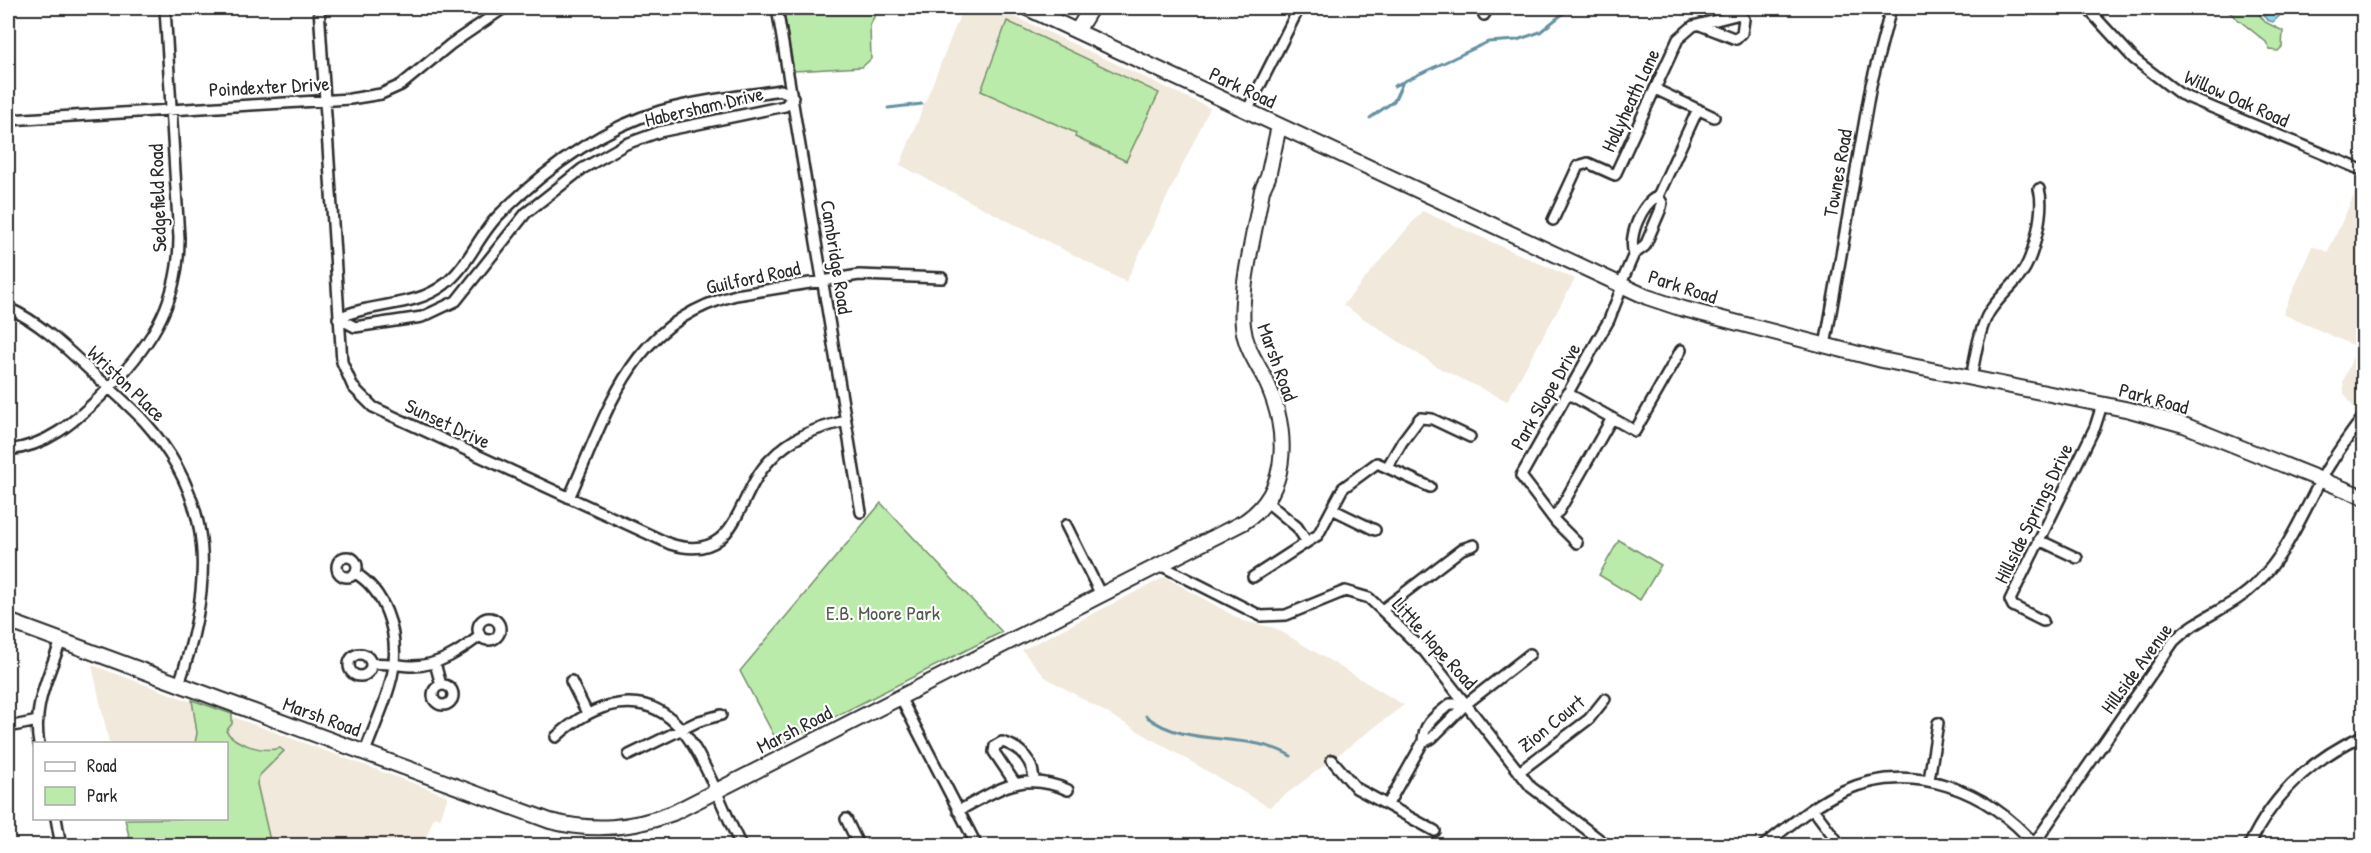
<svg xmlns="http://www.w3.org/2000/svg" width="2371" height="853" font-family="'Patrick Hand',sans-serif">
<style>
.built{fill:#f1e9db}
.green{fill:#bbebaa;stroke:#738b6a;stroke-width:1.5}
.water{fill:#8cd5ee;stroke:#6591a0;stroke-width:1.5}
.lines{fill:none;stroke-linecap:round;stroke-linejoin:round}
.stream{stroke:#6591a0;stroke-width:3}
.street-casing{stroke:#2b2b2b;stroke-width:14}
.secondary-casing{stroke:#2b2b2b;stroke-width:18}
.street{stroke:#fff;stroke-width:9}
.secondary{stroke:#fff;stroke-width:14}
.labels{text-anchor:middle;dominant-baseline:central;stroke-width:4.5;stroke-linejoin:round;paint-order:stroke}
.street-label{font-size:20px;fill:#2b2b2b;stroke:#fff}
.park-label{font-size:20px;fill:#4f5b4b;stroke:#fff}
</style>
<rect width="100%" height="100%" fill="#fff"/>
<filter id="ink" filterUnits="userSpaceOnUse"><feTurbulence type="fractalNoise" baseFrequency=".0167" numOctaves="2"/><feDisplacementMap in="SourceGraphic" scale="12" xChannelSelector="R" yChannelSelector="G"/><feConvolveMatrix kernelMatrix="1 2 1 2 8 2 1 2 1" color-interpolation-filters="sRGB"/></filter>
<g filter="url(#ink)">
<path class="built" d="M963,8h34l213,100 -84,174 -226,-117z
M2361,180l3,1v220l-8,10 -12,-18 -1,-12 14,-34 -74,-33 29,-68 16,6z
M1422,211l153,68 -68,122 -66,-32 -98,-64z
M1165,577l78,44 32,7 129,77 -135,102 -224,-130 -23,-27z
M92,665l356,131 -8,23 -6,-2 -11,28h-292l95,-27v-74l-117,-1z"/>
<path class="green" d="M783,8h95l-8,18 1,33 -9,8 -68,4z
M2224,8h30l11,14 18,9 -1,16 -4,4 -8,-1 -4,-8z
M1007,21l152,72 -33,68 -51,-24 1,-4 -95,-42z
M881,503l121,129 -223,113 -39,-74z
M1619,540l42,25 -21,35 -41,-25z
M192,700l40,14v10l-6,7c10,14 38,22 54,17l4,3 -25,25 -2,8 14,61h-140l-6,-26 101,-1v-74l-31,-1 2,-10z"/>
<path class="water" d="M2259,8h29l-15,14 -6,-2z"/>
<g class="lines">
<path class="stream" d="M1394,86l94,-44 29,-2 23,-8 30,-24
M888,108l34,-4
M1370,118l24,-17 8,-17
M1146,716c41,33 101,14 145,40"/>
<defs>
<path id="street" d="M319,8l23,354 11,25 20,20 297,137c69,21 65,-48 100,-84 21,-23 46,-32 76,-39
M777,8l84,504
M2087,8l47,51 46,35 184,77
M1484,15l4,-7
M1655,89l59,28
M781,90l12,7 -8,9 -126,26 -33,12 -44,25 -56,44 -70,88 -34,16 -67,10 -17,-9c34,-16 77,-10 107,-34 24,-18 34,-51 56,-71 45,-44 98,-84 159,-102 40,-11 81,-15 121,-21z
M1247,111l52,-103
M8,120l342,-21 31,-5 20,-9 50,-41 53,-36
M1553,220l25,-54 10,-3 27,12 63,-136 15,-13 47,-12 4,5 -2,14 -6,6 -36,-14
M1634,254c-6,-18 7,-49 24,-58
M1620,286l14,-32 11,-8 15,-35 2,-8 -4,-7 40,-87
M8,308c34,15 62,44 89,69 16,14 32,28 47,44 73,81 69,165 35,263
M1825,346l46,-261 20,-77
M1971,379c4,-21 7,-44 16,-63 8,-16 25,-28 35,-43 12,-17 23,-64 17,-84
M1567,393l68,38 46,-81
M8,450c39,-4 65,-27 92,-53 47,-46 79,-91 79,-159l-14,-230
M1388,466l14,-24 18,-24 12,1 38,18
M569,498c41,-90 60,-176 167,-203l123,-20 83,3
M1267,502l30,25 10,15
M1332,509l43,21
M1552,517l7,-6 53,-93
M1066,525l35,70
M2039,540l38,18
M1577,543l-21,-21 -35,-46 88,-156 13,-33
M337 567a10 10 0 1 1 20 0a10 10 0 1 1-20 0Z
M1160,565l101,51 25,-1 59,-24 24,7 55,53 107,136 77,59
M355,573c30,18 42,57 39,90 -1,24 -21,66 -29,89
M1253,577l65,-42 25,-47 34,-25 53,24
M1382,610l80,-61 12,-4
M478 629a11 11 0 1 1 22 0a11 11 0 1 1-22 0Z
M2043,621l-30,-15 -3,-6 85,-173 7,-22
M349 665a11 11 0 1 1 22 0a11 11 0 1 1-22 0Z
M435,663l6,22
M371,664c14,-2 28,2 42,2 26,0 47,-15 67,-30
M571,681l16,32
M433 695a10 10 0 1 1 20 0a10 10 0 1 1-20 0Z
M900,697l77,149
M1466,704h-16c-13,11 -27,19 -27,38l9,-4 34,-34 64,-50
M8,727l30,-6
M556,737c37,-34 88,-52 126,-7 22,25 43,84 59,116
M39,744c-7,-36 10,-70 22,-103
M629,755l70,-34 22,-6
M1332,760l24,28 79,43
M1519,772l70,-53 16,-20
M1929,780l9,-57
M1015,783l-21,-31 1,-6 7,-4c19,5 32,20 32,40
M1388,804l35,-62
M1813,809l28,37
M958,811c40,-21 64,-41 110,-21
M56,818l5,28
M846,819l13,27
M2034,844l140,-203c25,-25 59,-33 83,-58 33,-33 47,-74 70,-114 11,-18 24,-36 37,-53
M1763,846c25,-19 51,-42 80,-55 70,-31 145,-1 193,55
M2249,846c24,-52 64,-88 115,-111"/>
<path id="secondary" d="M1027,8l620,289 33,11 202,52 248,50 54,15 180,72
M1077,31l14,-23
M8,621l542,200c43,11 82,8 123,-8l571,-291c49,-32 44,-97 20,-145 -9,-17 -19,-31 -21,-51 -4,-34 13,-100 19,-136l6,-13 11,-51"/>
</defs>
<use href="#street" class="street-casing"/>
<use href="#secondary" class="secondary-casing"/>
<use href="#street" class="street"/>
<use href="#secondary" class="secondary"/>
</g>
</g>
<g class="labels">
<g class="street-label">
<text transform="translate(269 86) rotate(-3)">Poindexter Drive</text>
<text transform="translate(1243 87) rotate(25)">Park Road</text>
<text transform="translate(2237 98) rotate(24)">Willow Oak Road</text>
<text transform="translate(1630 100) rotate(-65)">Hollyheath Lane</text>
<text transform="translate(704 106) rotate(-13)">Habersham Drive</text>
<text transform="translate(1837 173) rotate(-80)">Townes Road</text>
<text transform="translate(157 198) rotate(-92)">Sedgefield Road</text>
<text transform="translate(837 257) rotate(81)">Cambridge Road</text>
<text transform="translate(753 277) rotate(-12)">Guilford Road</text>
<text transform="translate(1683 286) rotate(18)">Park Road</text>
<text transform="translate(1278 362) rotate(70)">Marsh Road</text>
<text transform="translate(127 383) rotate(44)">Wriston Place</text>
<text transform="translate(1545 396) rotate(-60)">Park Slope Drive</text>
<text transform="translate(2154 398) rotate(15)">Park Road</text>
<text transform="translate(448 423) rotate(25)">Sunset Drive</text>
<text transform="translate(2033 513) rotate(-64)">Hillside Springs Drive</text>
<text transform="translate(1435 643) rotate(48)">Little Hope Road</text>
<text transform="translate(2136 668) rotate(-54)">Hillside Avenue</text>
<text transform="translate(322 716) rotate(20)">Marsh Road</text>
<text transform="translate(1551 723) rotate(-39)">Zion Court</text>
<text transform="translate(794 729) rotate(-27)">Marsh Road</text>
</g>
<g class="park-label">
<text x="883" y="612">E.B. Moore Park</text>
</g>
</g>
<rect width="2371" height="853" fill="none" stroke="#fff" stroke-width="30"/>
<rect x="15" y="15" width="2341" height="823" fill="none" stroke="#2b2b2b" stroke-width="2" filter="url(#ink)"/>
<rect x="33" y="742" width="195" height="78" fill="#ffffff" stroke="#aaaaaa" stroke-width="1.5"/>
<rect x="45" y="762" width="30" height="9" fill="#ffffff" stroke="#aaaaaa" stroke-width="1.5"/>
<text x="87" y="772" font-size="18" fill="#2b2b2b">Road</text>
<rect x="45" y="787" width="30" height="18" fill="#bbebaa" stroke="#aaaaaa" stroke-width="1.5"/>
<text x="87" y="802" font-size="18" fill="#2b2b2b">Park</text>
</svg>
